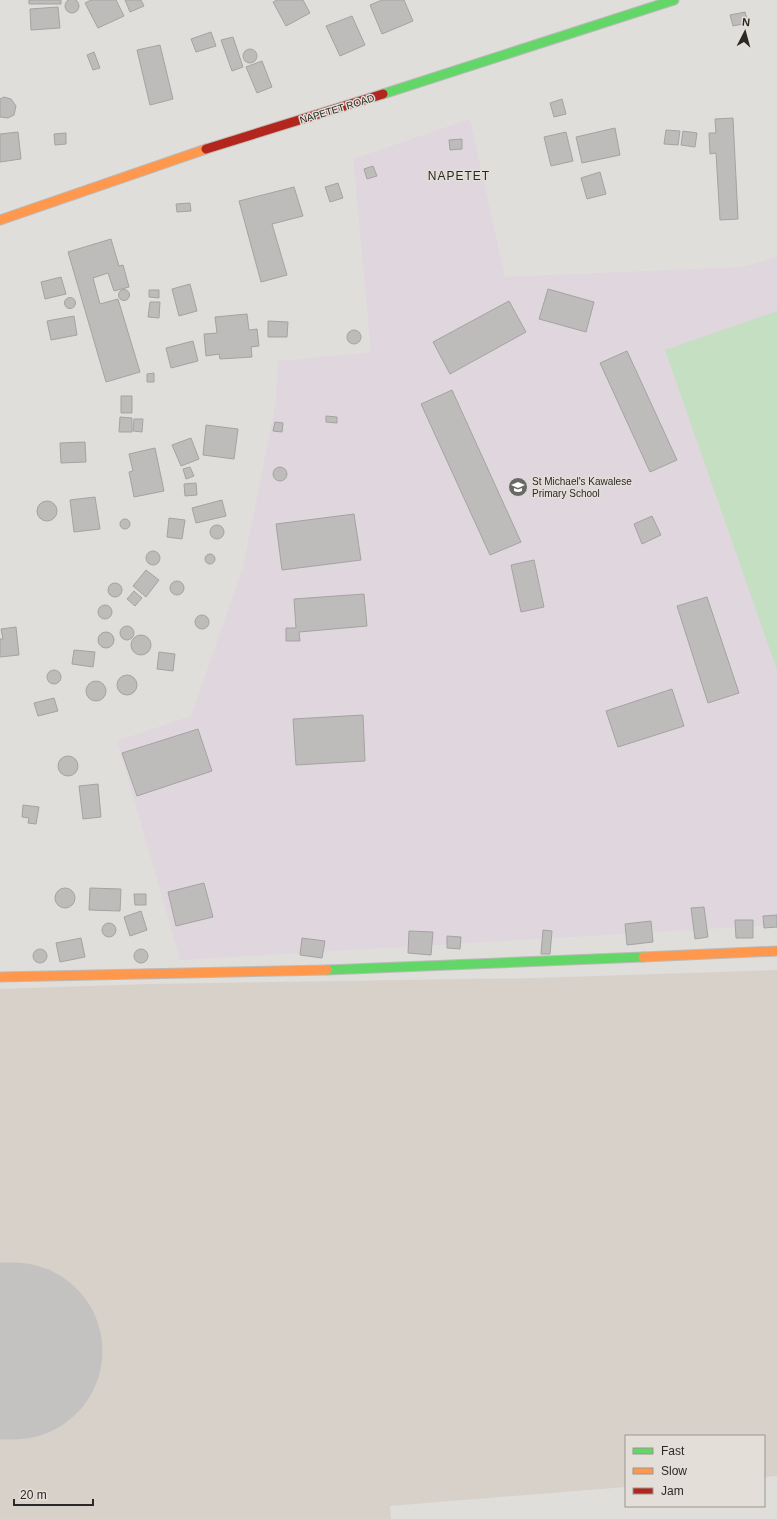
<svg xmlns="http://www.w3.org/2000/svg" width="777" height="1519" font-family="Helvetica,sans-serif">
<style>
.built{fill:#d8d1ca}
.education{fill:#dfd6de}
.green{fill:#c5dfc3}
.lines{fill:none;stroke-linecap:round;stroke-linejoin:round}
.runway{stroke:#c4c2c0;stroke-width:177}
.building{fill:#bebcba;stroke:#a5a3a1}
.fast-casing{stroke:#bbbab8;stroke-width:11}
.slow-casing{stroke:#bbbab8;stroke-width:11}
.jam-casing{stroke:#bbbab8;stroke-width:11}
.fast{stroke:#63d668;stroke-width:9}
.slow{stroke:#ff974d;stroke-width:9}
.jam{stroke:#b3261e;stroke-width:9}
.labels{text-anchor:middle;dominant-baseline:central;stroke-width:3;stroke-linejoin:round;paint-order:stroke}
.street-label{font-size:10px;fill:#2b2927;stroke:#e3ded8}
.poi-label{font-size:10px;fill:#2b2927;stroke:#e3ded8;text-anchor:start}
.quarter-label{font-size:12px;letter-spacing:1px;fill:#2b2927;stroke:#e3ded8}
</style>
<rect width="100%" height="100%" fill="#e0dedb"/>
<path class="built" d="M777,970v506l-13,1v-41h-138v51l-236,19 1,13h-391v-530l148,-5 386,-6z"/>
<path class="education" d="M470,119l35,158 237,-10 35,-10v668l-597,35 -63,-219 74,-25 52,-149 32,-161 3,-45 93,-9 -18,-193z"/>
<path class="green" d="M777,311v359l-112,-320z"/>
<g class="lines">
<path class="runway" d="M0,1351h14"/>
</g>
<path class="building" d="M65 6a7 7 0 1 1 14 0a7 7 0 1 1-14 0Z
M29,0h32v4h-32z
M91,0h25l8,16 -26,12 -13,-25z
M125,0h16l3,6 -14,6z
M277,0h26l7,13 -24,13 -13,-24z
M382,0h22l9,21 -31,13 -12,-29z
M58,7l2,21 -29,2 -1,-21z
M745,12l3,11 -15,3 -3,-11z
M352,16l13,29 -25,11 -14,-30z
M211,32l5,14 -20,6 -5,-13z
M233,37l10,30 -11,4 -11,-31z
M160,45l13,54 -23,6 -13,-55z
M243 56a7 7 0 1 1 14 0a7 7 0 1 1-14 0Z
M94,52l6,16 -7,2 -6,-15z
M262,61l10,26 -15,6 -11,-26z
M4,97l7,2 5,7 -2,9 -6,3 -8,-1v-18z
M562,99l4,15 -12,3 -4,-14z
M733,118l5,101 -18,1 -4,-67 -6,1 -1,-21h7l-1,-14z
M615,128l5,27 -38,8 -6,-26z
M666,130l14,1 -2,14 -14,-1z
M683,131l14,2 -2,14 -14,-2z
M18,132l3,27 -21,3v-28z
M566,132l7,29 -22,5 -7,-29z
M66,133v11l-11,1 -1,-11z
M462,139v10l-12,1 -1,-10z
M373,166l4,10 -10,3 -3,-10z
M600,172l6,22 -19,5 -6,-21z
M338,183l5,15 -13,4 -5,-15z
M294,187l9,29 -31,8 15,51 -26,7 -22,-81z
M190,203l1,8 -14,1 -1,-8z
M111,239l8,27 4,-1 6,22 -15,4 -6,-18 -15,5 7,26 18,-5 22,73 -34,10 -38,-130z
M61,277l5,17 -21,5 -4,-17z
M190,284l7,27 -18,5 -7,-27z
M548,289l46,13 -8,30 -47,-13z
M118.5 295a5.5 5.5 0 1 1 11 0a5.5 5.5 0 1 1-11 0Z
M149,290h10v8l-10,-1z
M64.5 303a5.5 5.5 0 1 1 11 0a5.5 5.5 0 1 1-11 0Z
M509,301l17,31 -76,42 -17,-32z
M150,302h10l-1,16 -11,-1z
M247,314l2,16 8,-1 2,17 -8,1 1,10 -32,2 -1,-5 -13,2 -2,-22 13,-1 -2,-16z
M74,316l3,19 -26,5 -4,-19z
M268,321l20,1 -1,15h-19z
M347 337a7 7 0 1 1 14 0a7 7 0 1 1-14 0Z
M193,341l5,20 -27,7 -5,-20z
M627,351l50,109 -27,12 -50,-109z
M154,373v9h-7v-8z
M452,390l69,152 -31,13 -69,-151z
M121,396h11v17h-11z
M326,416l11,1v6l-11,-1z
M120,417l12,1v14h-13z
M134,419h9l-1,13 -9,-1z
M275,422l8,1 -1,9 -9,-1z
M206,425l32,4 -4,30 -31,-4z
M191,438l8,21 -18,7 -9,-21z
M85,442l1,20 -25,1 -1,-20z
M155,448l9,43 -30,6 -5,-25 4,-1 -4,-17z
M190,467l4,9 -8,3 -3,-10z
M273 474a7 7 0 1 1 14 0a7 7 0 1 1-14 0Z
M196,483l1,12 -12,1 -1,-12z
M95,497l5,32 -26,3 -4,-32z
M222,500l4,16 -30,7 -4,-15z
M37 511a10 10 0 1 1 20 0a10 10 0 1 1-20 0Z
M354,514l7,46 -79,10 -6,-46z
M652,516l9,19 -19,9 -8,-20z
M169,518l16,2 -3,19 -15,-2z
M120 524a5 5 0 1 1 10 0a5 5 0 1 1-10 0Z
M210 532a7 7 0 1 1 14 0a7 7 0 1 1-14 0Z
M146 558a7 7 0 1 1 14 0a7 7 0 1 1-14 0Z
M205 559a5 5 0 1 1 10 0a5 5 0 1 1-10 0Z
M534,560l10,47 -23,5 -10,-47z
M146,570l13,10 -13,17 -13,-11z
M170 588a7 7 0 1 1 14 0a7 7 0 1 1-14 0Z
M108 590a7 7 0 1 1 14 0a7 7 0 1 1-14 0Z
M134,591l8,7 -7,8 -8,-7z
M364,594l3,32 -68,6 1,9h-14v-13h10l-2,-29z
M707,597l32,96 -31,10 -31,-97z
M98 612a7 7 0 1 1 14 0a7 7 0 1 1-14 0Z
M195 622a7 7 0 1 1 14 0a7 7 0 1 1-14 0Z
M120 633a7 7 0 1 1 14 0a7 7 0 1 1-14 0Z
M16,627l3,28 -19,2v-18h3l-2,-10z
M98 640a8 8 0 1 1 16 0a8 8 0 1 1-16 0Z
M131 645a10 10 0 1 1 20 0a10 10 0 1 1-20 0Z
M74,650l21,2 -2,15 -21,-3z
M159,652l16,2 -2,17 -16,-2z
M47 677a7 7 0 1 1 14 0a7 7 0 1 1-14 0Z
M117 685a10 10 0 1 1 20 0a10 10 0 1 1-20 0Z
M86 691a10 10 0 1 1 20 0a10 10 0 1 1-20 0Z
M672,689l12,37 -66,21 -12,-36z
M54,698l4,13 -20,5 -4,-13z
M363,715l2,46 -69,4 -3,-46z
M198,729l14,42 -75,25 -15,-43z
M58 766a10 10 0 1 1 20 0a10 10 0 1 1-20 0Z
M98,784l3,33 -18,2 -4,-33z
M23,805l16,2 -3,17 -8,-1 1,-5 -7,-1z
M204,883l9,34 -37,9 -8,-34z
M90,888l31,1 -1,22 -31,-1z
M55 898a10 10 0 1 1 20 0a10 10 0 1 1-20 0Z
M134,894h12v11h-11z
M704,907l4,30 -13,2 -4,-31z
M141,911l6,19 -17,6 -6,-19z
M777,915v12l-13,1 -1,-12z
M735,920h18v18h-17z
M651,921l2,21 -26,3 -2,-21z
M102 930a7 7 0 1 1 14 0a7 7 0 1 1-14 0Z
M543,930l9,1 -2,23h-9z
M409,931l24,1 -2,23 -23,-2z
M447,936l14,1 -1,12 -13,-1z
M81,938l4,19 -25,5 -4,-19z
M302,938l23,3 -3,17 -22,-3z
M33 956a7 7 0 1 1 14 0a7 7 0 1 1-14 0Z
M134 956a7 7 0 1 1 14 0a7 7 0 1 1-14 0Z"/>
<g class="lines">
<defs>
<path id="fast" d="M383,94l291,-94
M327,970l316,-13"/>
<path id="slow" d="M0,220l206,-71
M643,957l134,-6
M0,977l327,-7"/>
<path id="jam" d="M206,149l177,-55"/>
</defs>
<use href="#fast" class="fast-casing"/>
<use href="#slow" class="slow-casing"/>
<use href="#jam" class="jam-casing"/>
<use href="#fast" class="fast"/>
<use href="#slow" class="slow"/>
<use href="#jam" class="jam"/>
</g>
<defs>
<symbol id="school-disc" viewBox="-11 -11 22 22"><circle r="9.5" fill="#6a6866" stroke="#e3ded8"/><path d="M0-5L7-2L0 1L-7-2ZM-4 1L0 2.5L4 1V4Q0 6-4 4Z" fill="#fff"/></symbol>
</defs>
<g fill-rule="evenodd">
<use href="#school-disc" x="507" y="476" width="22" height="22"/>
</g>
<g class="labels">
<g class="street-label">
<text transform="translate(337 109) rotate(-17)">NAPETET ROAD</text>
</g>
<g class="poi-label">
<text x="532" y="481">St Michael's Kawalese<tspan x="532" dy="12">Primary School</tspan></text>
</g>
<g class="quarter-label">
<text x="459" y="176">NAPETET</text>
</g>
</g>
<rect x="625" y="1435" width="140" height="72" fill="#e3ded8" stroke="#999691"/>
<rect x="633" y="1448" width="20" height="6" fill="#63d668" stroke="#999691"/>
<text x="661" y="1455" font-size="12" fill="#2b2927">Fast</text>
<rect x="633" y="1468" width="20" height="6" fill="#ff974d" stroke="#999691"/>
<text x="661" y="1475" font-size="12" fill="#2b2927">Slow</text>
<rect x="633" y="1488" width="20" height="6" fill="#b3261e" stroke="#999691"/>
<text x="661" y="1495" font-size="12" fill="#2b2927">Jam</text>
<g transform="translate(745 32) rotate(6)" stroke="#e3ded8" stroke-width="3" paint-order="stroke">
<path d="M0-3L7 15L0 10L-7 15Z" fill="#2b2927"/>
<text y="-6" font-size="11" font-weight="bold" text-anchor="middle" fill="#2b2927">N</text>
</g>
<path d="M14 1499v6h79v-6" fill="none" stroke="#2b2927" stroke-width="2"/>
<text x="20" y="1499" font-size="12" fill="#2b2927" stroke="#e3ded8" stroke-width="3" paint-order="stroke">20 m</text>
</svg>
